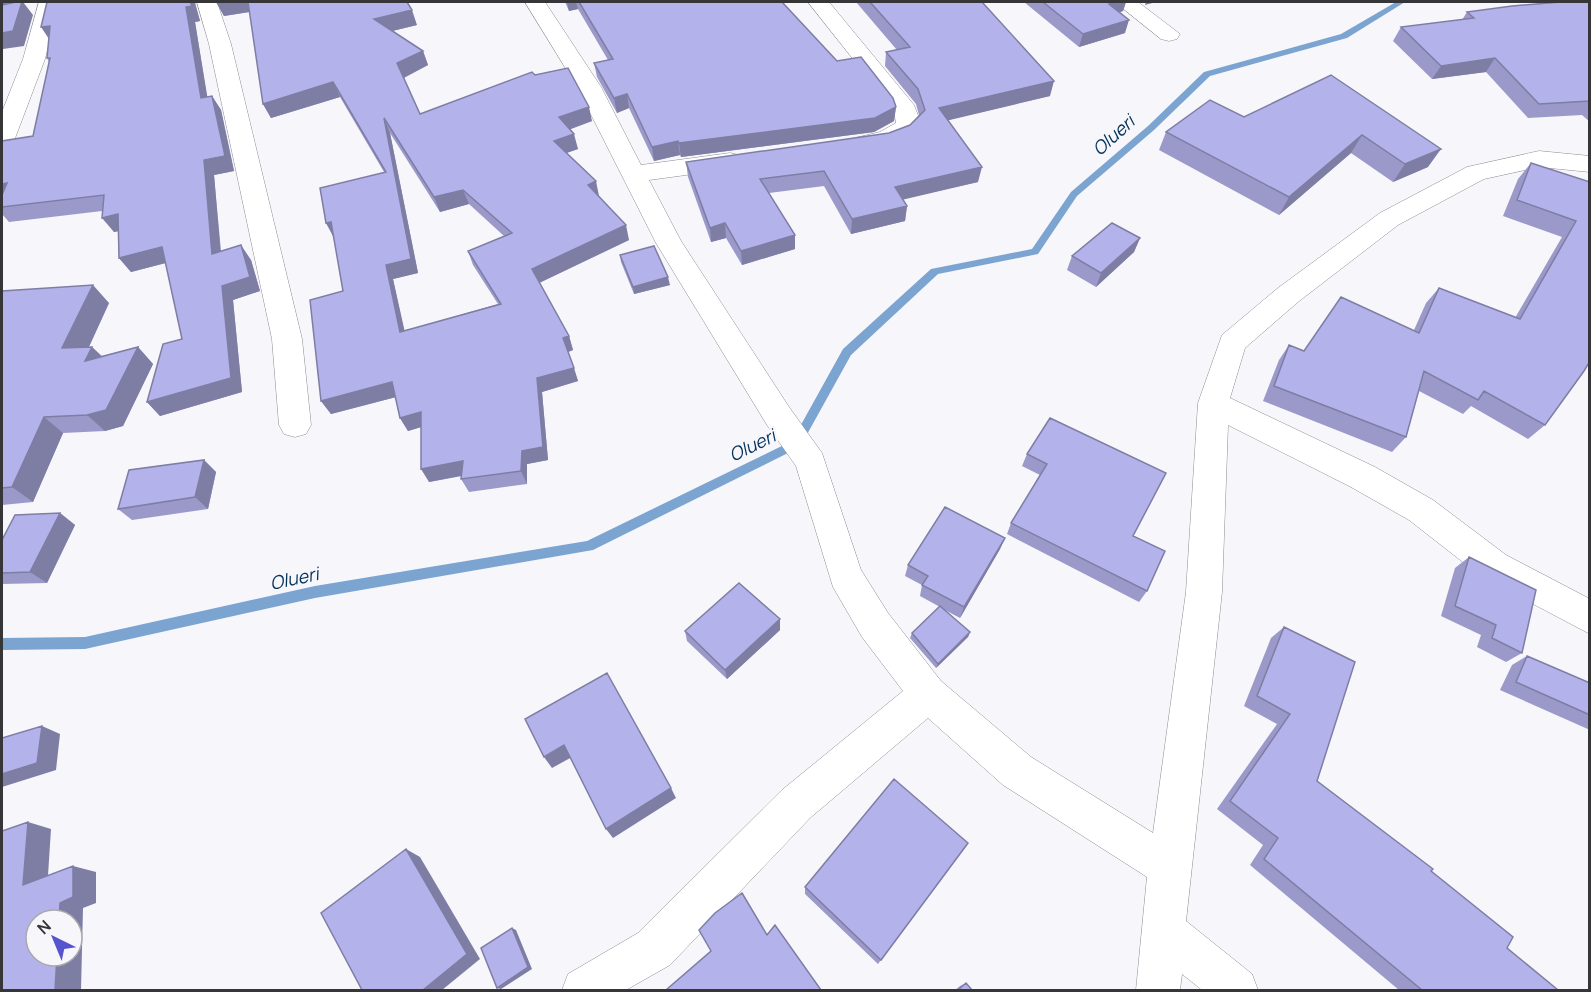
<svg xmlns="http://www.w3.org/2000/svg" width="1591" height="992" font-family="Manrope,sans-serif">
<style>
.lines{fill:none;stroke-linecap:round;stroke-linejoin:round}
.stream{fill:#7ca4d0;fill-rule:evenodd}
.street-casing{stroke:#8d8d91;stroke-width:1}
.street{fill:#fff;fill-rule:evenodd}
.wall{fill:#9b99c9;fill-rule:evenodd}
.shaded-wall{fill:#7e7da4}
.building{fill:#b4b2ea;stroke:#7e7da4;stroke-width:1.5;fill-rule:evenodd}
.labels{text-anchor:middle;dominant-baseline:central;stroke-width:4.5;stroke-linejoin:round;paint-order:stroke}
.water-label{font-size:18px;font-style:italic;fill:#02315a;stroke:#f6f6fb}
</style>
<rect width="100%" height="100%" fill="#f6f6fb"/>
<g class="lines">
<path class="stream" d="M1396,2h9l-58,36 -137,38 -56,54 -77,66 -39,58 -100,20 -87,81 -51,92 -207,103 -278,48 -230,51 -83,1v-12l83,-1 230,-51 272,-45 205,-100 51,-92 88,-80 101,-20 39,-57 77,-66 56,-54 137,-38z"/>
<defs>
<path id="street" d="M39,2h20l-14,57 -31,82 -3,5 -9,3v-37l21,-53z
M197,2h20l14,42 71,295 9,86 -5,9 -11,3 -11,-3 -5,-9 -7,-86 -63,-295z
M525,2h20l56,85 40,78 89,-12 9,2 3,6 -3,6 -9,2 -81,11 32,61 108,166 33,46 39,117 27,43 53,68 90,76 122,76 33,-241 12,-189 24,-68 56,-47 102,-75 87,-46 72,-16 51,5v16l-51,-5 -55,12 -86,46 -100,77 -53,46 -15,50 145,69 58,33 73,55 84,44v35l-108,-57 -73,-57 -58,-33 -123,-62 -6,167 -36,329 66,53 6,16h-56l-20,-16 -2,16h-44l11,-113 -144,-92 -75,-67 -118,100 -140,147 -44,25h-64l6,-16 70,-41 144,-143 121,-99 -41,-54 -29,-50 -37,-121 -29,-41 -111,-182 -79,-156z
M808,2h21l85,103 7,18c-13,19 -43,31 -66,25l-3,-5 3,-5 25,-6 16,-9 -2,-12z
M1115,2h23l42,32 -3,5 -8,2 -8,-2z"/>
</defs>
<use href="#street" class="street-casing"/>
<use href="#street" class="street"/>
</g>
<path class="wall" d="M216,2l201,23 -25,6 31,20 5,14 -24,13 16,36 172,7 -22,8 8,20 -12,4 33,43 30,44 -90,43 30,53 4,14 -5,2 10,29 -36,11 6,68 -21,4v20l-58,8 -8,-13 1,-3 -33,6 -8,-55 -13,4 -8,-13 -4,-21 -65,17 -10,-13 22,-110 -9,-55 -8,-13 58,-51 -44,-75 -69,21 -8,-14 -13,-92 -26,4zM390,133l50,79 29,-8 35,32 -36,15 5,14 25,39 -94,27 -11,-52 25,-6z
M565,2h217l55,59 59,46 -2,14 -20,11 -193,25 -1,-2 -26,6 -25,-53 -12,5 -20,-36 -3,-14 14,-3 -30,-51 -9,2z
M856,2h126l68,94 -102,24 30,62 -76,17 5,7 -2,15 -54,13 -27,-48 -55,7 26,42v14l-53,16 -16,-27 -15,4 -23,-65 -2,-15 203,-29 21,-8 9,-10 -3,-11 -31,-38 1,-14 11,-2z
M1024,2h102l-3,9 -3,1 5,21 -46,14z
M1590,2v120l-8,-7 -54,3 -42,-46 -54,7 -39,-38 8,-14 61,-7 5,-8z
M195,3l5,18 -5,1 12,75 5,-1 9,14 13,61 -20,4 7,76 30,9 9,31 -27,9 9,92 -82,24 -13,-14 35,-63 -16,-76 -35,9 -12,-14 -1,-27 -4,1 -12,-21 -93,11 -7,-8v-73l31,-5 16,-74 -2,-4z
M1331,75l97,92 -35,15 -42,-29 -72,62 -120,-65 7,-18 78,-15z
M1531,163l59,19 -45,243 -17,14 -57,-33 -8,8 -44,-23 -13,46 -14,15 -129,-51 16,-41 10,-15 15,6 110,-21 12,-27 13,-15 76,30 47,-81 -59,-21 15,-37z
M1140,238l-6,14 -38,35 -29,-17 5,-14z
M620,255l50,30 -36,9 -13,-32z
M2,291l107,12 -20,44h3l10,9 36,-9 15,17 -30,62 -18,5 -42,2 -30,69 -31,3z
M1050,418l97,173 -8,11 -132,-68 4,-11 29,-48 -18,-9 5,-12z
M204,460l12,12 -8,37 -76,11 -14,-11z
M60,513l15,12 -28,58 -45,1v-44z
M1005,538l-5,11 -40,69 -19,-10 29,24 -2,5 -32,31 -26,-30 2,-5 28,-26 -20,-11 2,-11 -17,-9 3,-11z
M1469,557l53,96 -16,9 -29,-15 4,-12 -40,-19 14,-48z
M1284,627l33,154 114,90 76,77 51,42h-159l-149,-125 13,-20 -46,-36 60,-85 -33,-18 27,-68z
M780,630l-53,49 -40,-38 -2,-10z
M1527,656l63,27v47l-90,-40 12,-25z
M968,843l-90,121 -73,-70v-7z
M966,983l6,7h-17l5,-4z"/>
<path class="shaded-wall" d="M2,2h15l-15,4z
M22,2h1l10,13 -9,31 -21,3 -1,4v-20z
M190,2h6l-1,1 5,18 -5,1 15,91 -9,-15 -15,-91z
M216,2h34l5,9 -31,5z
M567,2h9l2,7 -9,2z
M1117,2h9l-3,9 -18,6 4,-13z
M1146,2h10l-11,3z
M412,10l5,15 -37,9 -6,-15z
M1129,20l-4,13 -46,14 4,-13z
M50,26l1,16 -10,-15z
M423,51l5,14 -25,13 -6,-15z
M1495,58l-9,14 -54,7 9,-13z
M1054,81l-4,15 -113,27 2,-15z
M333,82l7,15 -69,21 -8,-14z
M627,94l2,14 -12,5 -3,-15z
M212,96l9,14 13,61 -20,4 8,94 -10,-15 -8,-94z
M589,107l3,14 -29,11 -4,-15z
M896,107l-2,14 -20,11 -193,25 -2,-14z
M384,118l6,15 28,140 -25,6 15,67 -8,-14 -14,-67 25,-6z
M574,134l4,15 -20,7 -4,-15z
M1362,135l-11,18 -72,62 10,-18z
M678,141l2,14 -26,6 -2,-14z
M1441,149l-13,18 -35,15 12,-18z
M982,167l-4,15 -85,20 2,-15z
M596,181l3,15 -11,-11z
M7,183l-5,18v-17z
M463,190l6,14 -29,8 -6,-15z
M907,206l-2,15 -54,13 1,-15z
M118,214l12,15 -16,3 -12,-14z
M331,222l3,16 -8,-15z
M725,223l1,15 -15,4 -1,-14z
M626,225l3,15 -92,44 -5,-15z
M795,235v14l-53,16 -1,-14z
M1140,238l-6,14 -38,35 5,-14z
M241,245l10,15 9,31 -27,9 9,92 -82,24 -13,-14 75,-116z
M162,247l11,14 -42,11 -12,-14z
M668,277l2,8 -36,9 -1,-7z
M93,285l16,18 -29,63 -18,-18z
M569,336l4,14 -5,2 -5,-14z
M92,347l17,17 -24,-3z
M138,347l15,17 -30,62 -18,5 -18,-16z
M574,368l4,13 -36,11 6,68 -21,4v20l-6,-13 1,-20 15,-73z
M392,382l8,14 -69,18 -10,-13z
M421,412l7,13 -20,6 -8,-13z
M44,417l19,16 -30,69 -21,-15z
M204,460l12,12 -8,37 -13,-12z
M463,461l7,13 -41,8 -8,-13z
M60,513l15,12 -28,58 -17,-11z
M1005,538l-5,11 -40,69 4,-11z
M780,619v11l-53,49 -2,-9z
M970,632l-2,5 -32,31 2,-4z
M42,726l18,8 -4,36 -54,17v-13z
M564,745l8,12 -20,11 -8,-11z
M671,788l5,10 -63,40 -7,-9z
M28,822l23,7 -4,62 -24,-6z
M406,849l14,8 60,102 -38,31h-19z
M73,866l23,6v31l-13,5 -2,82h-26l2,-34h15v-36h-13l1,-17z
M512,928l4,2 16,39 -31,20 -4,-1z"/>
<path class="building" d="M16,2h6l-9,29 -11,2v-28z
M47,2h143l2,4 -6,1 15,91 11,-2 13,60 -21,4 8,94 29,-9 9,32 -28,9 9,92 -84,24 16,-58 19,-5 -20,-92 -43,11 -1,-44 -16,4 2,-23 -102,12v-12l5,-12 -5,1v-43l31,-5 17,-78h-3l3,-32 -9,1z
M248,2h159l5,8 -38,9 49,32 -26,12 23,51 112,-42 3,3 33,-7 21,39 -30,10 15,17 -20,7 42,40 -8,4 38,40 -94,44 37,67 -6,2 11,30 -37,10 6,69 -21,4 -1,20 -60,8 2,-18 -42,8v-57l-21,6 -8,-36 -71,19 -11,-101 33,-9 -12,-69 -5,1 -6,-35 66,-16 -53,-90 -70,22zM384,118l50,79 29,-7 49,43 -44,18 33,53 -101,28 -14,-67 25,-6z
M579,2h203l55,59 24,-4 32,41 3,9 -21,11 -196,25 -1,-2 -26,6 -25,-53 -13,4 -20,-35 19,-4z
M870,2h112l72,79 -115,27 43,59 -87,20 12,19 -55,13 -28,-48 -64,8 35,56 -54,16 -16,-28 -15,5 -24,-66 203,-29 21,-8 15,-15 -7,-21 -32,-37 24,-5z
M1043,2h74l-8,2 20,16 -46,14z
M1561,2h29v99l-51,3 -44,-46 -54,8 -40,-39 73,-9 -7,-6 45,-6z
M1331,75l110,74 -36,15 -43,-29 -73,62 -123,-65 44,-32 34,17z
M1531,163l59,19v179l-6,10 -39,54 -61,-34 -6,9 -54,-29 -18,66 -132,-51 15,-41 15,6 37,-54 78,36 20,-45 81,31 56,-98 -59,-21z
M1112,223l28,15 -39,35 -29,-17z
M654,246l14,31 -35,10 -13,-32z
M93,285l-31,63 30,-1 -7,14 53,-14 -32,63 -19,5 -43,2 -32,70 -10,1v-197z
M1050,418l116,55 -33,63 32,15 -18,40 -136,-68 36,-59 -20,-10z
M204,460l-9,37 -77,12 11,-39z
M945,507l60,31 -41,69 -42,-22 6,-9 -20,-11z
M60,513l-30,59 -28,1v-33l13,-25z
M1469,557l67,33 -14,63 -30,-15 4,-13 -41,-19z
M739,583l41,36 -55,51 -40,-39z
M940,606l30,26 -32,32 -26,-31z
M1284,627l71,35 -38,119 116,88 -2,2 82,66 -6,11 51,42h-136l-158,-131 14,-21 -48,-37 60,-87 -33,-18z
M1527,656l63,27v32l-74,-33z
M607,673l64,115 -65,41 -42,-84 -20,12 -19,-38z
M42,726l-5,37 -35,11v-36z
M894,779l74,64 -87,117 -76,-73z
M28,822l-5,63 50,-19v31l-13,6 -1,17h-23v36h21l-2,34h-53v-159z
M406,849l61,105 -44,36h-61l-41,-77z
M742,893l25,42 8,-10 46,65h-155l45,-39 -12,-21 16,-17z
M512,928l16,39 -31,21 -16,-40z
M966,983l6,7h-14z"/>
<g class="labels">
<g class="water-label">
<text transform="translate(1113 135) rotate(-42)">Olueri</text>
<text transform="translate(752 445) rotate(-26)">Olueri</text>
<text transform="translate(294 578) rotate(-12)">Olueri</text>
</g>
</g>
<rect width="1591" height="992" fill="none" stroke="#363638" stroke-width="6"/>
<g transform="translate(54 938) rotate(317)"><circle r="28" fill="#f6f6fb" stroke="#a9a9ad" stroke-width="1.5"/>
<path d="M0-4.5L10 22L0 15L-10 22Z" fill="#5755cd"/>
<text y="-9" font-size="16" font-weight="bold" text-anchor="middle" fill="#363638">N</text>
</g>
</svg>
